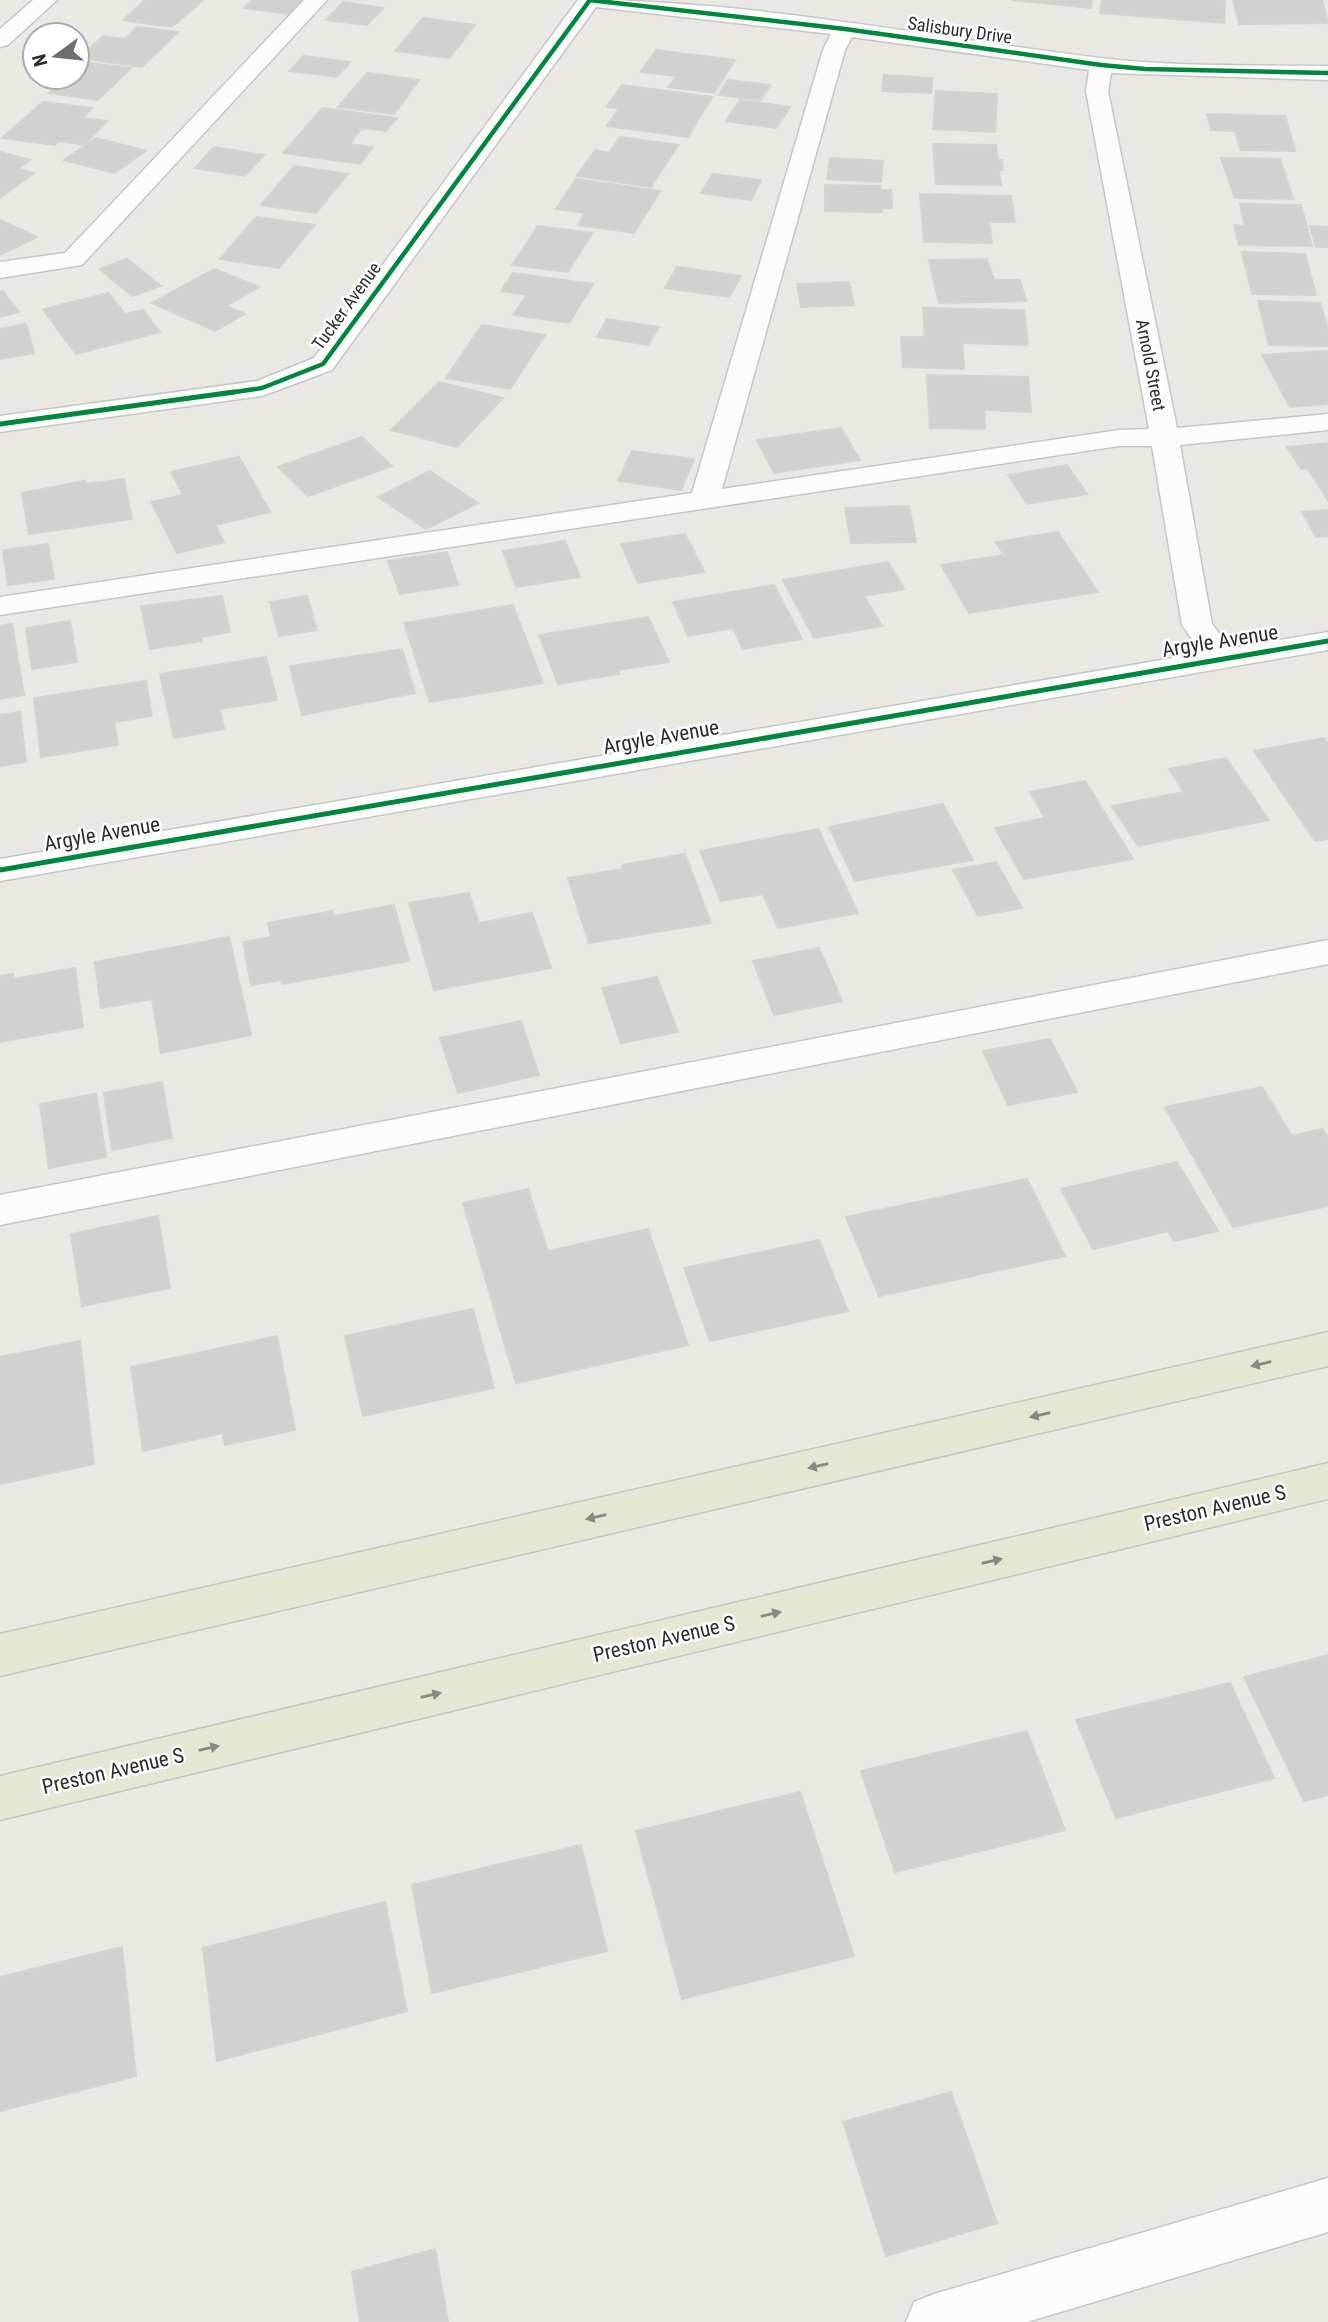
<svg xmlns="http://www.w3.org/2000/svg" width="1328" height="2322" font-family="'Roboto Condensed',sans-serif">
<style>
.building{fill:#d3d1cd;stroke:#d5d3ce;stroke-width:2}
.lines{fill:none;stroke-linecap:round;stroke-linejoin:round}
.minor-casing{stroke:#c7c6c7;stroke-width:3}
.major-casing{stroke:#c6c5c2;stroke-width:3}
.minor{fill:#fcfcfb;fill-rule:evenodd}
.major{fill:#e7e5d4;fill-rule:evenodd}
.cycleway-far1-casing{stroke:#fff;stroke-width:7}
.cycleway-casing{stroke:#fff;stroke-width:9}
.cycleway-far1{stroke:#00873e;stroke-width:4.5}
.cycleway{stroke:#00873e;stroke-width:5}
.oneway{fill:#8a8880}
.labels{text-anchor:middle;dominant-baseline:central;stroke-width:5;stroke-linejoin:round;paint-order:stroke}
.far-street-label{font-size:18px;fill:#2c2c2c;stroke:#fff}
.street-label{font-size:21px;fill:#2c2c2c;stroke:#fff}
</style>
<rect width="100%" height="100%" fill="#eae8e2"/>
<path class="building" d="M145,0h58l-31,27 -49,-7z
M252,0h49l-13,14 -44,-6z
M1011,0h81l-1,8z
M1102,0h123l-1,23 -124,-10z
M1233,0h89l6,23 -89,1z
M343,2l40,6 -16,17 -41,-5z
M423,18l52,7 -26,33 -54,-7z
M137,27l41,5 -36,35 -62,-9 23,-22 22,3z
M656,50l79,10 -21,33 -46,-6 8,-11 -35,-4z
M303,56l47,6 -13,15 -47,-6z
M82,62l49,6 -33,32 -49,-7 17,-16h11v-11z
M367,73l52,7 -25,34 -56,-7z
M884,75l48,3 -1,15 -49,-2z
M728,80l42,5 -9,15 -43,-5z
M622,85l90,12 -24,40 -81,-11 12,-18 -12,-1z
M936,91l61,3 -2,38 -62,-3z
M740,100l50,7 -14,21 -50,-7z
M43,102l49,6 -10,10 25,3 -23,24 -25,-4 -4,4 -53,-7z
M323,108l74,10 -11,13 -24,-3 -12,16 23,3 -13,17 -77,-11z
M1207,114l78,2 10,35 -54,-1 -6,-19 -24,-1z
M620,137l58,8 -27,42 -74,-11 18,-26 14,3z
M96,138l50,13 -32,22 -50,-13z
M933,144l63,1 2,15h4l1,10h-4l2,15 -65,-1z
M214,147l50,8 -19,21 -50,-8z
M0,152l30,8 -12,9 16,4 -34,25z
M830,158l53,3 -2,21 -54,-3z
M1221,158l59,1 13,40 -58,-1z
M294,166l54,8 -32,39 -55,-8z
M713,174l48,6 -10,20 -50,-7z
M576,179l84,12 -26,42 -56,-8 7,-12 -29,-4z
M825,185l55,1v4h11l1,18h-10l-1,4 -56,-1z
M920,194l91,2 4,26h-26l3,21 -68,-1z
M1240,204l61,1 11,41 -73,-1 -5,-20 11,1z
M256,217l59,8 -36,43 -59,-9z
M0,220l37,17 -37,18z
M538,226l54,7 -24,39 -56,-7z
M1310,226l18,1v20h-12z
M1242,252l63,2 11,41 -64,-1z
M127,259l34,27 -29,10 -32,-27z
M987,259l7,21h26l6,21 -87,2 -10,-43z
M677,267l64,9 -12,21 -64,-9z
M214,269l45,18 -33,19 19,8 -30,17 -63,-28z
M513,273l80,11 -24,39 -56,-8 14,-20 -26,-4z
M849,282l5,23 -53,2 -4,-23z
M3,291l16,21 -19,5v-25z
M109,293l16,21 18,-4 17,22 -84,22 -33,-45z
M1258,301l62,2 8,27v16l-59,-1z
M923,308l101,2 4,35 -66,-2 2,26 -61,-2 -2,-30h24z
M607,319l52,8 -11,18 -51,-8z
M26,324l8,29 -34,6v-30z
M482,325l63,10 -35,54 -64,-11z
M1328,351v53l-38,3 -28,-52z
M927,375l101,2 3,35 -47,-2 1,19 -55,-1z
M439,382l64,16 -46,49 -66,-17z
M841,428l19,32 -86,13 -17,-33z
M362,437l30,29 -84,30 -30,-29z
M1328,443v57l-21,-32 -6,1 -14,-22z
M632,451l62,8 -13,31 -63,-9z
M239,457l31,55 -55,13 9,17 -47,11 -26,-51 32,-7 -12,-23z
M1067,465l20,29 -60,10 -19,-29z
M430,471l48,32 -52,26 -48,-32z
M124,479l8,40 -103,15 -7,-41 63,-12 1,3z
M909,506l7,36 -65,1 -6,-35z
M1328,510v26l-12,1 -14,-25z
M1058,532l40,60 -129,21 -28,-48 63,-10 -8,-13z
M685,534l19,38 -66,11 -17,-39z
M565,541l15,36 -64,10 -13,-36z
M48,544l6,35 -46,6 -5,-35z
M447,552l11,33 -58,9 -12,-33z
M888,562l16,27 -40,7 18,30 -68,12 -31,-58z
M774,585l28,54 -59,10 -10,-21 -45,8 -15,-34z
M222,596l8,36 -29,5 1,4 -52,8 -9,-43z
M307,596l10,34 -38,6 -9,-34z
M513,605l30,78 -113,19 -26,-79z
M648,617l21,45 -51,8 1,4 -61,10 -19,-49z
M70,621l7,41 -45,7 -6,-41z
M12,624l12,71 -24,4v-73z
M402,649l13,44 -113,22 -12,-49z
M266,657l11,43 -57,9 4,20 -50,9 -14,-64z
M146,681l6,35 -38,6 4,23 -77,12 -7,-59z
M20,712l6,50 -26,4v-51z
M1324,738l4,6v95l-13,2 -61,-90z
M1226,758l43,62 -131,26 -26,-40 72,-14 -15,-23z
M1085,781l48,78 -109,20 -29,-51 50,-10 -15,-26z
M943,804l30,56 -118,21 -26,-54z
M818,829l40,84 -80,15 -15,-34 -42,7 -21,-50z
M685,854l26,69 -122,20 -21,-65 55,-9 -1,-4z
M996,862l26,46 -44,8 -25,-46z
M469,893l10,30 53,-10 19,55 -117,22 -25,-87z
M394,905l15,56 -127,23 -1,-4 -30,5 -8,-43 28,-5 -3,-14 65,-12 1,5z
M229,937l22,98 -90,18 -9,-54 -51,9 -6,-46z
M819,948l23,53 -68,14 -21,-54z
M75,968l8,59 -83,15v-66l13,-2 1,5z
M657,977l21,55 -57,11 -19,-55z
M521,1021l18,54 -81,18 -18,-55z
M1050,1039l27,53 -69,13 -25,-54z
M162,1082l10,56 -60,12 -8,-57z
M1262,1087l30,49 30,-7 6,9v68l-95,21 -68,-120z
M96,1094l10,63 -57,11 -9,-64z
M1177,1162l41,69 -44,10 -6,-10 -75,18 -32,-60z
M1027,1179l38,77 -186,40 -33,-79z
M528,1189l20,62 100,-22 40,116 -172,38 -53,-180z
M158,1216l12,72 -88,18 -11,-72z
M819,1240l29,71 -138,30 -26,-73z
M473,1309l21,79 -131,28 -18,-80z
M277,1336l18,94 -70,15 -2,-12 -80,18 -12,-84z
M80,1341l14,123 -94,20v-127z
M1328,1655v140l-24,6 -60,-124z
M1230,1683l44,95 -158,40 -40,-98z
M1027,1731l38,99 -170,42 -34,-101z
M800,1792l54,164 -172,43 -46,-168z
M581,1845l26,106 -175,42 -20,-108z
M385,1902l22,109 -190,50 -14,-113z
M122,1947l14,129 -136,35v-134z
M951,2092l46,131 -111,33 -43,-134z
M435,2249l13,73h-88l-8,-50z"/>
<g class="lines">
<defs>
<path id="minor" d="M33,0h24l-49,45 -8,2v-18z
M304,0h23l-245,265 -82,13v-16l65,-9z
M578,0c175,0 349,37 522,58 75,9 152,7 228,8v14l-217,-7 -3,18 69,337 151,-14v16l-148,15 32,179 18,24 98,-16v18l-1328,231v-22l1202,-206 -20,-28 -30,-179h-33l-1119,169v-18l692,-104 131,-443 8,-16 -235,-27 -264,363 -70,26 -262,36v-16l257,-35 57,-23zM852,37l237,33 -3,21 63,338 -30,1 -397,59 123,-439z
M1328,940v24l-1328,261v-30z
M1328,2178v54l-301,90h-121l8,-20 20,-8z"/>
<path id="major" d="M1328,1332v34l-1328,310v-42z
M1328,1463v36l-1328,321v-44z"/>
</defs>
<use href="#minor" class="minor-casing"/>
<use href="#major" class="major-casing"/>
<use href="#minor" class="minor"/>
<use href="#major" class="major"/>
<defs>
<path id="cycleway-far1" d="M589,0l256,29 256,36 44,4 183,4
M221,394l41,-6 61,-24 267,-364"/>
<path id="cycleway" d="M0,424l234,-32
M0,870l1328,-229"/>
</defs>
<use href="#cycleway-far1" class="cycleway-far1-casing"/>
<use href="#cycleway" class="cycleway-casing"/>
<use href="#cycleway-far1" class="cycleway-far1"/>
<use href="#cycleway" class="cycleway"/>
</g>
<defs><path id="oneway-solid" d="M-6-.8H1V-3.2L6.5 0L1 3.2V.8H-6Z" transform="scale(1.75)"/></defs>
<g class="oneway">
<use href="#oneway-solid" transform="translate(1261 1364) rotate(167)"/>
<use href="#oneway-solid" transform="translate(1040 1415) rotate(167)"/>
<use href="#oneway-solid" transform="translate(818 1466) rotate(167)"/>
<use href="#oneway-solid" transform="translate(596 1517) rotate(167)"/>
<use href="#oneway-solid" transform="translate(992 1561) rotate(-13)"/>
<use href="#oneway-solid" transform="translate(771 1614) rotate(-13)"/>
<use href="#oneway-solid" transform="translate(431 1695) rotate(-13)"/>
<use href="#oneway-solid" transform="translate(209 1748) rotate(-13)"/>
</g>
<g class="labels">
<g class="far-street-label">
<text transform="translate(960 30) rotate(8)">Salisbury Drive</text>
<text transform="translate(346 306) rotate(-54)">Tucker Avenue</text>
<text transform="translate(1151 365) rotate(79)">Arnold Street</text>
</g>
<g class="street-label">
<text transform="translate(1220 641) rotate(-9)">Argyle Avenue</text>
<text transform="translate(661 737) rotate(-10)">Argyle Avenue</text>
<text transform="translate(102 834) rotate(-10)">Argyle Avenue</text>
<text transform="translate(1215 1508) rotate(-13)">Preston Avenue S</text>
<text transform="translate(664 1639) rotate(-13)">Preston Avenue S</text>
<text transform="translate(113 1771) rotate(-13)">Preston Avenue S</text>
</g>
</g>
<g transform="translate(56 56) rotate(255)"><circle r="33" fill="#ffffff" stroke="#ababab" stroke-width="2"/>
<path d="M0-5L12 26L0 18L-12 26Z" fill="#6e6e6c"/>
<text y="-10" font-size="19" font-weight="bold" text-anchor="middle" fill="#2c2c2c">N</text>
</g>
</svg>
